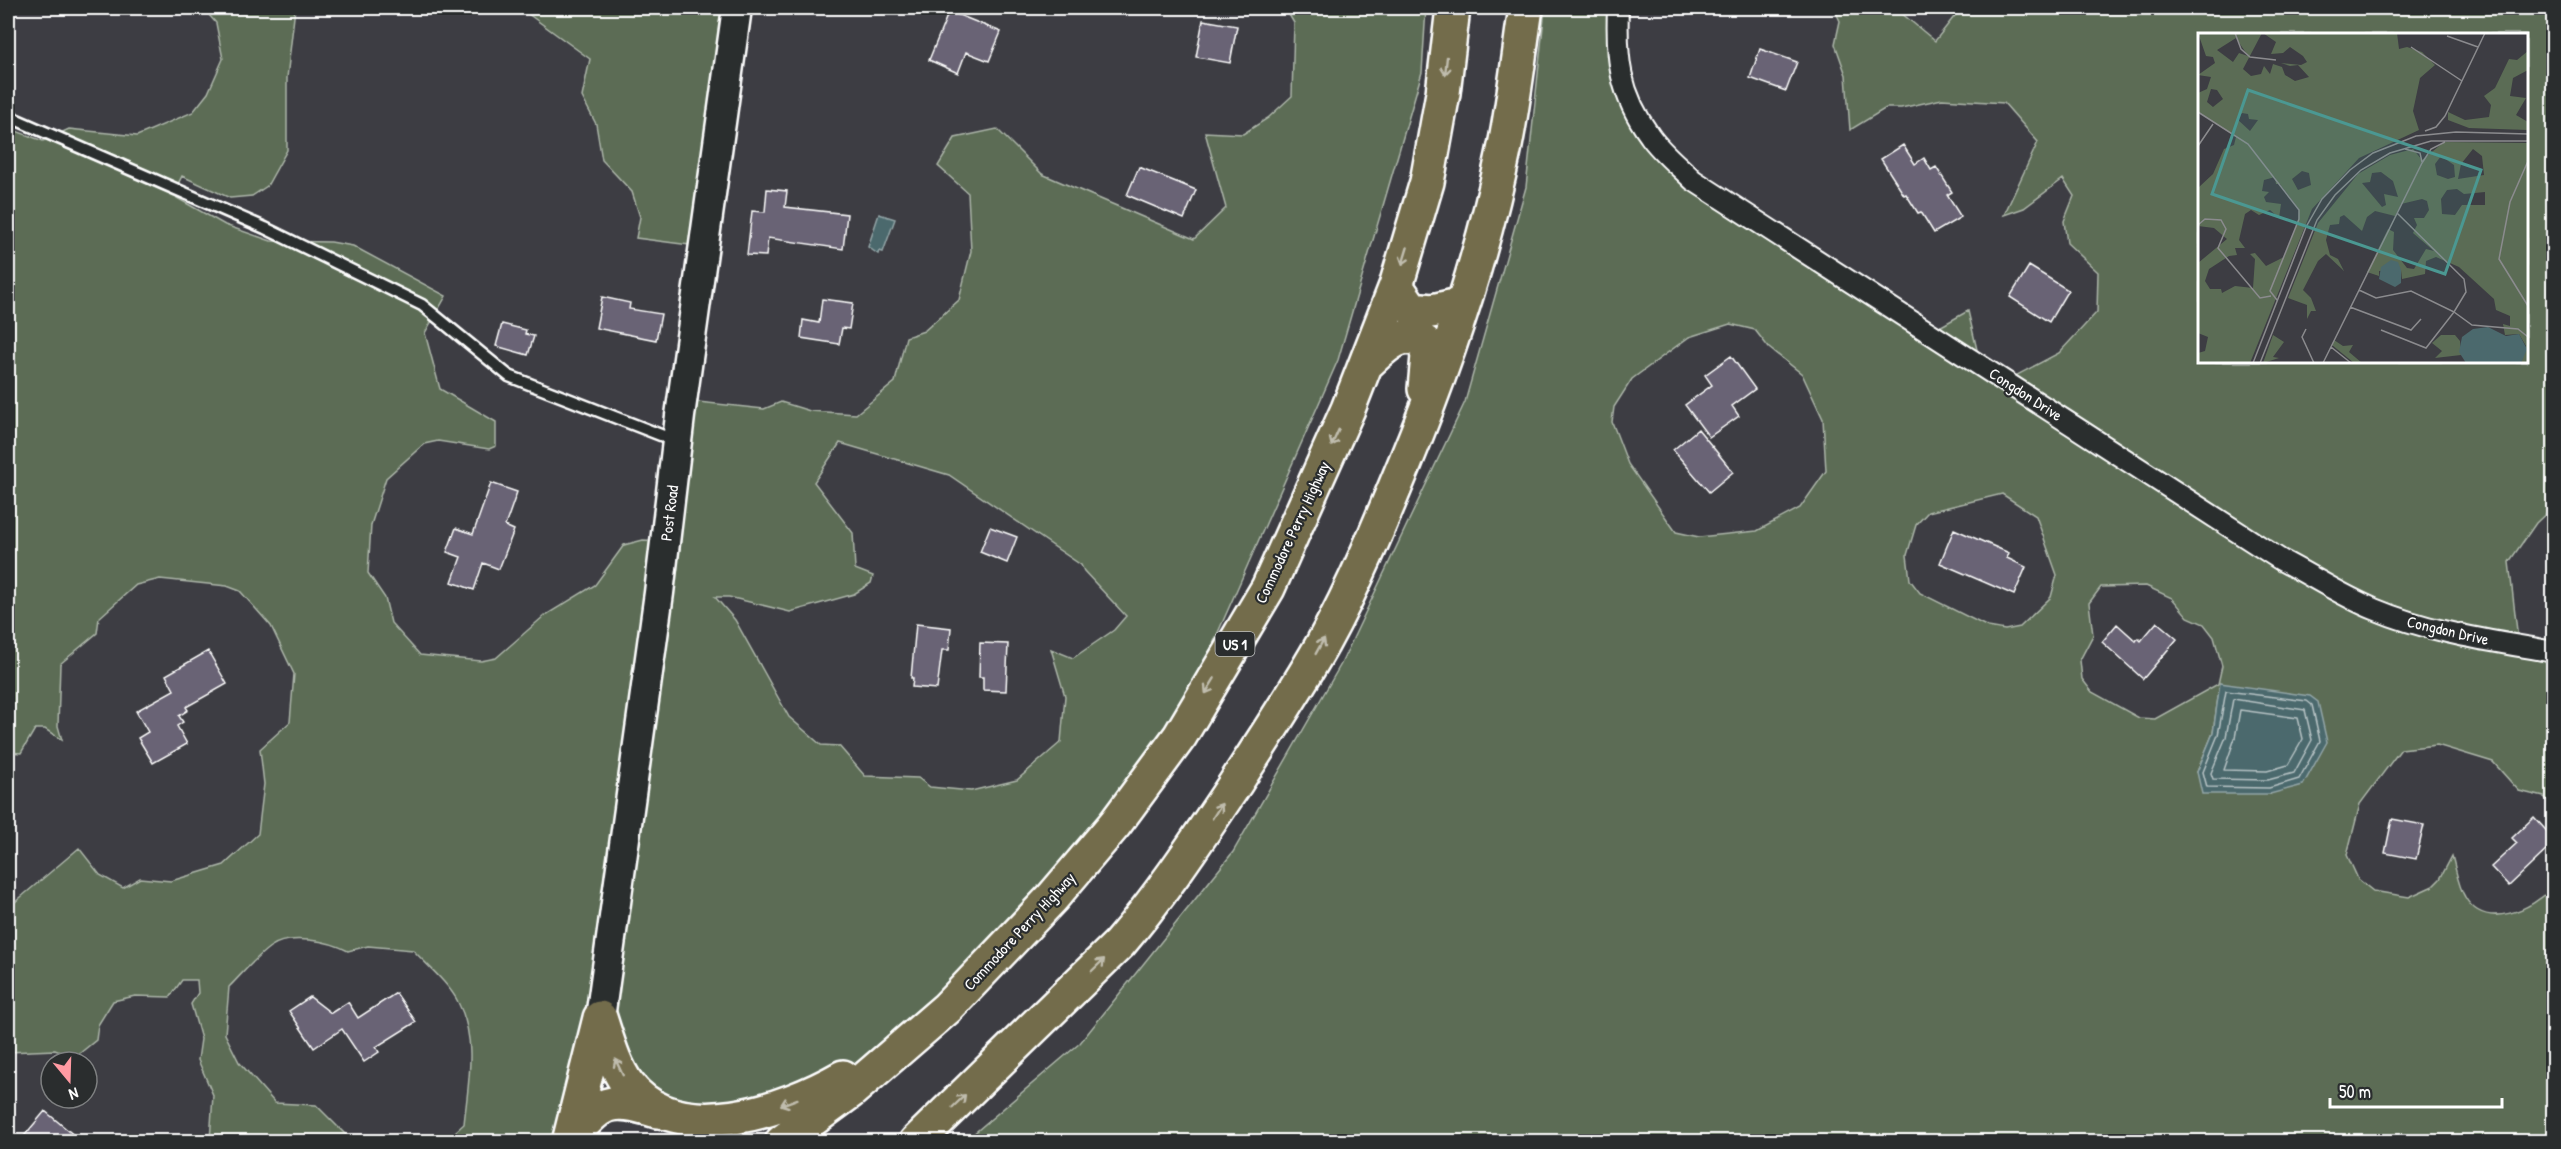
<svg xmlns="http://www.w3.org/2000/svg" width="2561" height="1149" font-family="'Patrick Hand',sans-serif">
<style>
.green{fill:#5b6c55;stroke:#adb6aa;stroke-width:1.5;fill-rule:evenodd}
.water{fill:#4b696d;stroke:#93a5a7;stroke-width:1.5}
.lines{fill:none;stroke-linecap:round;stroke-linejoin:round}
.shore{stroke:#b7c3c5;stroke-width:1.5}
.building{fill:#696374;stroke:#fff;stroke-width:1.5}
.lane-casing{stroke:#fff;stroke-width:15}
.street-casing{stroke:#fff;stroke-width:24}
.secondary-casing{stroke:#fff;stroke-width:33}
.highway-casing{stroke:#fff;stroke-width:38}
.lane{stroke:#2a2d2e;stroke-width:10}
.street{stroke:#2a2d2e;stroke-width:20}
.secondary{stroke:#2a2d2e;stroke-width:28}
.highway{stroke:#736c4b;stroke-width:33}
.oneway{stroke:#c0bdae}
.labels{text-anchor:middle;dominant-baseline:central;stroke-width:4.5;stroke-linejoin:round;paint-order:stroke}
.shield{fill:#2a2d2e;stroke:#bfc0c0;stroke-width:1.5}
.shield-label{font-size:15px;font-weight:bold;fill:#fff}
.street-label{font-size:16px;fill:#fff;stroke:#2a2d2e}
.inset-road{fill:none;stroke:#8b8b8e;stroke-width:1.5}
.view{fill:#4b9892;fill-opacity:0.15;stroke:#4b9892;stroke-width:3}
.inset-edge{fill:none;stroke:#fff;stroke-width:3}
</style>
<rect width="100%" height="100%" fill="#3d3d43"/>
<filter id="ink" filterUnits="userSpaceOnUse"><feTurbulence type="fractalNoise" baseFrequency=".0167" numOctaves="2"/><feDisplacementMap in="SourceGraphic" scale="12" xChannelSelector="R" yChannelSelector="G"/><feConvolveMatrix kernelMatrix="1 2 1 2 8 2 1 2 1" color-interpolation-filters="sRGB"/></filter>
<g filter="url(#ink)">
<path class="green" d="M203,8h92l-8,70v72l-20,36 -15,10 -22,2 -48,-22 -6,12 1,10 48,27 46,16 60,1 22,4 93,50 -21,37 15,56 56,33v24l-7,3 -51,-8 -14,3 -38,34 -15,47 -3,48 17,25 6,25 29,32 61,6 15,-3 48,-42 51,-31 29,-40 19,-5 22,1 24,-140 75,8 17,-7 29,9 46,3 39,-32 11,-45 18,-6 35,-31 12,-49 -3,-58 -30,-27 17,-28 42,-9 45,45 152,65 32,-31 -21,-76 38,2 25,-16 24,-22 2,-73 -9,-15h141l-4,64 -84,288 -148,336 -88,122 -159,170 -114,98 -159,32 -66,-84 -31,107h-128l19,-17c4,-40 14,-84 -6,-122 -8,-17 -32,-38 -45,-52l-45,-4 -20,5c-18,-10 -60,-18 -78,-4 -15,11 -28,27 -41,40l-4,47 14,28 36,41 41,2 36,36h-142l3,-46 -15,-35 3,-21 -10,-35 7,-11 -1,-13h-15l-12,17 -35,-1 -22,5 -15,24 -2,15 -22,18 -19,-8 -47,2v-144l71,-60 21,27 23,13 17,-10 31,3 53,-16 34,-31 6,-50 -4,-35 30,-27 4,-48 -23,-48 -31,-35 -13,-5 -67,-7 -24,6 -37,33 -2,15 -37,31 -2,62 4,14 -17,-11h-10l-14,24 -13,-1v-624l35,13 26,-12 68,7 56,-24 15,-19 15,-34 -7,-36zM840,443l109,32 132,90 3,6 42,45 -12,14 -41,28 -22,-9 14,47 -4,46 -44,38 -46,11 -41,-4 -12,-9 -53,-2 -26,-30 -18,-1 -32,-28 -54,-97 -20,-23h14l61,15 64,-18 17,-11 2,-7 -18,-7 -2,-36 -39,-51z
M520,8h219l-34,239 -69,-9 4,-21 -8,-25 -30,-32 -6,-36 -14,-27 8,-38z
M1545,8h73v51l35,85 276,189 39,-22 13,56 23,15 55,-29 38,-41 1,-40 -31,-29 -3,-22 10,-25 -11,-17 -39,29 -20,7 34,-73 -34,-39 -62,-4 -41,9h-15l-36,22 -4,-55 -11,-31 5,-23 -6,-13h61l40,33 26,-33h592v499l-17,16 -27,39 10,86 34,7v150l-9,-8 -25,-6 -26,-29 -56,-17 -36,4 -41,55 -13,51 11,24 15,12 36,6 24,-11 7,-7 12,-23c4,13 6,30 13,41 20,35 68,12 88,-10v254l-1589,1 116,-99 153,-191 108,-188 124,-262 61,-215zM2200,34h326v328h-326zM1730,324l25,6 14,18 33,26 21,45 3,52 -26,37 -43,23 -58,6 -23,-5 -48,-68 -16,-42 2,-15 18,-28 57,-42zM2002,494l34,22 21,59 -6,22 -31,30 -15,3 -17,-3 -68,-34 -10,-13 -3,-25 9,-30 12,-13zM2146,586l26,12 16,19 16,7 10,13 8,29 -4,18 -63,35 -16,-1 -47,-26 -10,-13 -2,-19 13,-25 -4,-32 12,-16zM2220,684l50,110 -73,-22 16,-39z"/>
<path class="water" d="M879,214l16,5 -12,33 -4,-1 -1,3 -10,-7z
M2220,683l90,13 8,6 9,40 -24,43 -33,9h-68l-5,-22 16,-39z"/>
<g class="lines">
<path class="shore" d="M2226,691l81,10 5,4 8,36 -21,38 -30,9 -62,-1 -4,-15 15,-37z
M2233,699l72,11 7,30 -18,33 -26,7 -55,-1 -2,-6 15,-36z
M2240,710l58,8 5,21 -15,26 -21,6 -43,-1 11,-32z"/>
</g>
<path class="building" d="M949,11l52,21 -12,29 -23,-9 -8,21 -29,-13z
M1203,20l34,6 -7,37 -34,-6z
M1760,49l37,13 -11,29 -36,-13z
M1903,145l12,19 9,-6 7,12 5,-3 16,25 -5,3 14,22 -27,16 -13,-21 -3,1 -12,-19 -2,1 -23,-36z
M1139,167l57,23 -12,29 -57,-24z
M767,189l20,2 -2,16 62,7 -4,35 -75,-11 -2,18 -19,-1 5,-44 13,1z
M2029,266l39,24 -19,32 -39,-25z
M602,297l28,6 -1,6 32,5 -5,26 -60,-12z
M822,299l31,4 -4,26 -7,-1 -3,16 -38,-6 2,-18 16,3z
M502,324l24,6 -1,4 9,2 -6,19 -32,-9z
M1731,356l24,33 -23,17 7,10 -30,21 -24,-32 27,-20 -7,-10z
M1698,429l35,43 -24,20 -36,-42z
M491,483l26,9 -12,34 9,4 -15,39 -16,-6 -9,27 -22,-8 9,-25 -14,-5 9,-24 17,6z
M990,527l27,10 -10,26 -27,-11z
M1954,529l55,24 -2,5 19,9 -12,28 -74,-32z
M2157,622l20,17 -34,40 -41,-37 15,-18 19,17 2,-3 3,3z
M916,624l35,4 -2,22h-7l-5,39 -25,-2 1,-9h-2z
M980,643l28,1 -2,47 -23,-1v-13h-4z
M208,651l19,33 -41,23 2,3 -9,6 4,6 -6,4 10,18 -34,19 -15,-25 10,-6 -12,-21 38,-21 -8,-15z
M2534,817l19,21v6l-44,42 -18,-19 26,-24 -5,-5z
M2392,819l32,6 -8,34 -31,-6z
M396,993l20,29 -40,25 3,5 -15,10 -22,-33 -28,19 -25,-37 21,-14 21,16 17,-11 10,16z
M45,1111l37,31h-63z"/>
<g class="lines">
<defs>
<path id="lane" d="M8,116l257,112 157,77 87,71 167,65"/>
<path id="street" d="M1618,8c-2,50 1,85 32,128 11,16 29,30 43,44l588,380c31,16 61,36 93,49 57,24 119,32 180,43"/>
<path id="secondary" d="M600,1018l59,-425 21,-177 57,-408"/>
<path id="highway" d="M1396,286l16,23 20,2 31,-7
M1366,364c17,-15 34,-36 58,-22l4,14 -3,33
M600,1018c7,21 14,48 28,67 50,64 157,25 215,-8
M570,1139c32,-38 39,-43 87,-28
M569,1142l31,-124
M782,1142l68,-50 97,-84 105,-110 63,-74 65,-88 88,-148 80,-179 48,-123 31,-104 16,-89 10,-85
M916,1142l203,-198c43,-50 79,-105 116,-160 30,-47 61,-93 88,-141 32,-58 57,-119 82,-180 42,-102 78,-208 100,-317 9,-45 14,-92 21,-138"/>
</defs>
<use href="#lane" class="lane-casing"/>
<use href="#street" class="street-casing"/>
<use href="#secondary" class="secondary-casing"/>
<use href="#highway" class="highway-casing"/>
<use href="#lane" class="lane"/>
<use href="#street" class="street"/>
<use href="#secondary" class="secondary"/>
<use href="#highway" class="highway"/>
</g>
<defs><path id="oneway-shaft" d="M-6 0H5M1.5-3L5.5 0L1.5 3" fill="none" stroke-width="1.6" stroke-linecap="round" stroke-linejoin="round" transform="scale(1.5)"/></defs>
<g class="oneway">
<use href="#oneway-shaft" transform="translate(1446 66) rotate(96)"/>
<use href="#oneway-shaft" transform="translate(1405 256) rotate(107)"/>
<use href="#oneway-shaft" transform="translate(1335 438) rotate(114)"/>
<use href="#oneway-shaft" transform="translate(1320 646) rotate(-61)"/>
<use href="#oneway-shaft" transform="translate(1210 686) rotate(121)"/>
<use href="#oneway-shaft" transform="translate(1217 811) rotate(-57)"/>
<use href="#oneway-shaft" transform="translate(1098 965) rotate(-44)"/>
<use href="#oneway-shaft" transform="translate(619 1067) rotate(-115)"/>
<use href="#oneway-shaft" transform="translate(959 1101) rotate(-44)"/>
<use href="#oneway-shaft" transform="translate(789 1102) rotate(160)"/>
</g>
</g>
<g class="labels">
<rect class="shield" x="1215.5" y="632" width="39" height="24" rx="4.5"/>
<g class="shield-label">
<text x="1235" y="644">US 1</text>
</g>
<g class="street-label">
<text transform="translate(2026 394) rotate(33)">Congdon Drive</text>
<text transform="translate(669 513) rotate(-83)">Post Road</text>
<text transform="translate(1292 532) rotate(-65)">Commodore Perry Highway</text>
<text transform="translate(2448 630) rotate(13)">Congdon Drive</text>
<text transform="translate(1019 931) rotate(-47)">Commodore Perry Highway</text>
</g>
</g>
<g transform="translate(2198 33)">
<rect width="330" height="330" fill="#3d3d43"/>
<path d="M0,0h64l-19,36 8,7 10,-2 3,-8 6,8 3,-10 9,3 3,8 10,6 14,-4 -11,-12 -8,1 -9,-3 20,2 6,-3 -4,-6 -13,-9 -7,6 -12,1 5,-12 -13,-9h134l2,16 8,-2 15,5 13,13 -15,13 -7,33 6,19 -60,28 -47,51 -62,154h-52v-10l7,-2 3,-14 -10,-4v-70l29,-24 -13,-11 -16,-2v-38l15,-14 11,-25 10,-4 2,-8 -38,-25v-19l9,-4 4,-12 -13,-2 17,-12 -2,-6 -7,-1zM38,5l12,18 -9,-3 -6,9 -16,-12zM13,56l6,1 6,9 -10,8 -6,-5zM44,80l6,1 1,5 9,1 -8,11 -13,-12zM104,138l7,2 2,12 -13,5 -6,-11zM77,144l1,7h4l19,25 -1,13 -14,35 -18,9 -11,-13 -5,1 5,5 -2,29 -18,-2 -13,7 -1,-4h-11l-5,-8 4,-12 20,-13 8,-1 -2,-7h10l-6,-8 6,-26 6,-4 8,5 11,-5 9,8 2,-14 -15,-2 -2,-5 5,-5 -7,-1 2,-11zM330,18v19l-15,8 -3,18 16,2 -10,17 12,7v8l-59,-2 -21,-8v-8l17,8 24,-3 2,-12 -7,-9 11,-8 14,-29 8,1zM246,109l84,1v220h-7l5,-17 -7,-12 -14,1 -2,-11 7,2v-10l-14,-6 -2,-11 -35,-32 -23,-10 -10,4 -1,13 -23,5 -1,-9 -22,1v5l-12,-4 21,-43 6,3 -1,18 14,18 7,1 12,-20 8,2 -21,-18 4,-8 -3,-7h10l5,-8 -2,-9 -5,-2 -21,5 -6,12 -20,-5 -8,6 -5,14 -18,-16 -4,2 -1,7 -9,1 -4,15 4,15 8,4 6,12 -18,-17 -8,7 -15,29 8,8 5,13h-5l-4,8v-14l-19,-7 30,-75 40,-49 32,-19 23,-6 9,11zM275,116l9,7 2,19 -26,4 3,-15zM243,123l13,9 1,12 -7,2 -11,-4 -2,-11zM183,139l12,9 5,16 -14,-3 2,11 -4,2 -20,-24 8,-1 2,-9zM259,156l7,5 21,-2v13h-23l-7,10 -13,-1 -1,-15 6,-9zM75,302l11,7 -11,15 6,1 -16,5zM243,302h14l5,6 1,14 -26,3 7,-7 -10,-8zM136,307l9,6 10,-1 -4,7 13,11h-8l-22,-18z" fill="#5b6c55" fill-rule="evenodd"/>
<path d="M193,227l7,2 3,8v13l-6,4 -16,-8 2,-12zM290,294l18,9 13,-2 8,15 -6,14h-55l-7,-11 3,-15 11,-8z" fill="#4b696d"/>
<path class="inset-road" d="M37,0l6,16 9,8 26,3M249,3l31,11M213,14l51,34M0,79l50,32 51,66v9l-29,72 7,9M247,83l40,-83M227,98l11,-4 9,-11M0,113l15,-22M207,116l15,4 2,9M330,128l-18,41 -11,57 29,47M224,130l9,-14 14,-7M0,192l7,-6 16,1 5,9 -8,19 42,50 11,-2M161,257l17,8 35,-7 43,21 12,-20 -2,-13 -67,-66M152,274l61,23 10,-11M108,296l-4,8 12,26M183,297l45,18 28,-36 18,13 46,4 10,8M133,314l20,16M55,330l53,-136 16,-28 28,-29 23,-17 43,-17 40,-4 72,2M62,330l57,-143 18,-25 26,-25 29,-17 41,-12h97M125,330l99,-200"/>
<path class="view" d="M50,57l233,80 -36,104 -233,-80z"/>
<rect width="330" height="330" class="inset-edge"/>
</g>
<rect width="2561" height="1149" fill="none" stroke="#2a2d2e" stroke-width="30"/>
<rect x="15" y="15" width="2531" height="1119" fill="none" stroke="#fff" stroke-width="2" filter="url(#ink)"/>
<g transform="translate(69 1080) rotate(161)"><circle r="28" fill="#2a2d2e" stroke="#7f8182" stroke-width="1.5"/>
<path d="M0-4.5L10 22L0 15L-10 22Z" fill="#ff9aa2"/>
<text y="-9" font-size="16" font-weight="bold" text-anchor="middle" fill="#ffffff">N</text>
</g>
<path d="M2330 1098v9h172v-9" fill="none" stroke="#ffffff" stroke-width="3"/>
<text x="2339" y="1098" font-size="18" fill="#ffffff" stroke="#2a2d2e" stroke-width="4.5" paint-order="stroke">50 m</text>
</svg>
